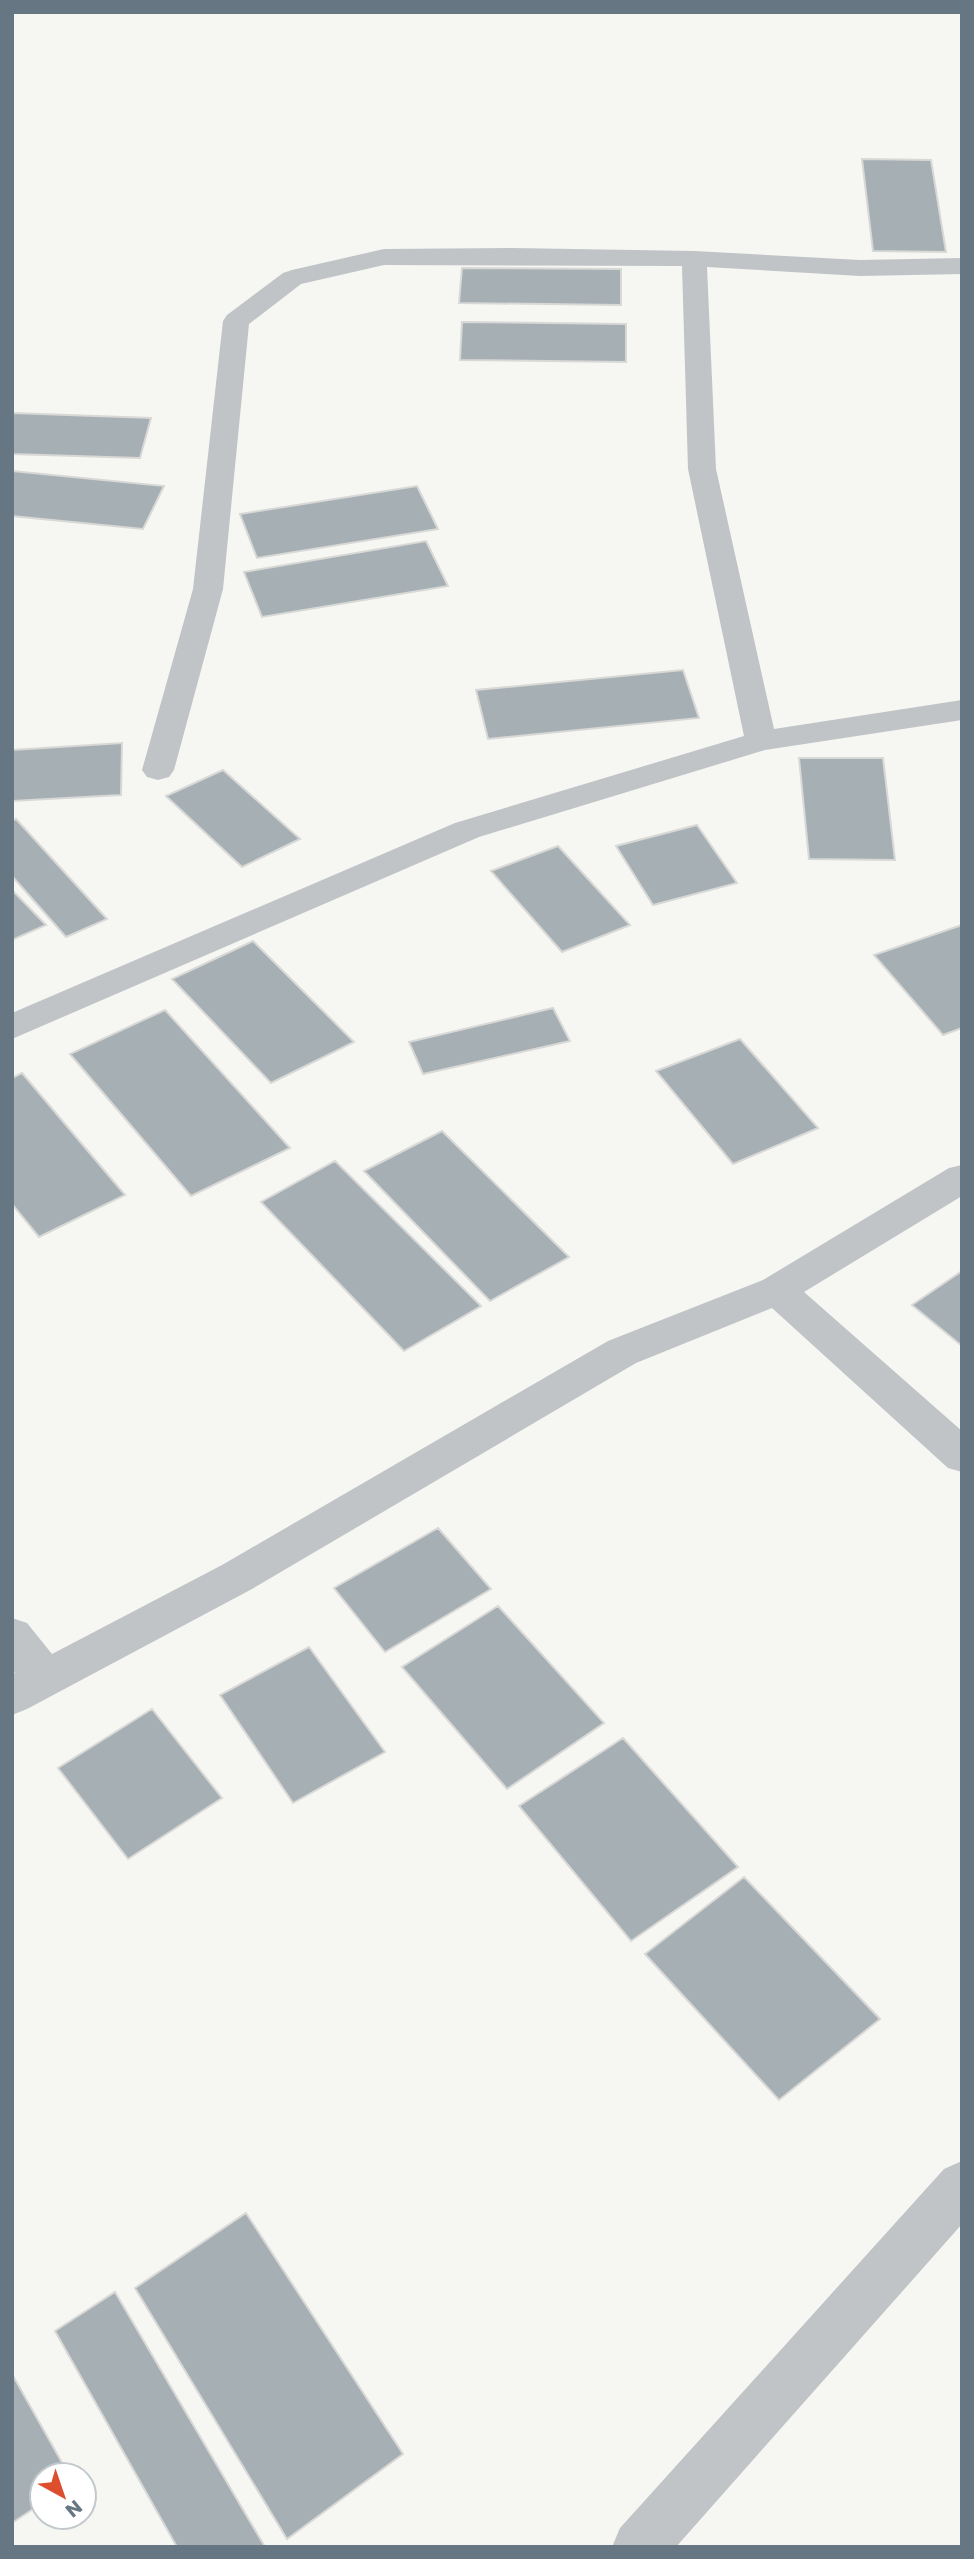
<svg xmlns="http://www.w3.org/2000/svg" width="974" height="2559" font-family="Poppins,sans-serif">
<style>
.building{fill:#a6afb4;stroke:#d8d8d6;stroke-width:2}
.lines{fill:none;stroke-linecap:round;stroke-linejoin:round}
.minor{fill:#c0c4c7;fill-rule:evenodd}
</style>
<rect width="100%" height="100%" fill="#f6f6f3"/>
<path class="building" d="M862,159l69,1 15,92 -73,-1z
M462,268l159,1v36l-162,-2z
M462,322l164,2v38l-166,-2z
M12,413l139,5 -11,40 -128,-4z
M12,471l152,15 -21,43 -131,-13z
M417,486l21,43 -181,29 -17,-44z
M426,541l22,45 -186,31 -18,-45z
M683,670l16,48 -211,21 -12,-49z
M122,743l-1,52 -109,6v-51z
M799,758h84l12,102 -86,-1z
M223,770l77,69 -58,28 -76,-71z
M16,819l91,100 -41,18 -54,-61v-55z
M697,825l40,58 -84,22 -37,-59z
M558,846l72,79 -68,27 -71,-81z
M12,890l34,35 -34,15z
M962,925v103l-19,7 -69,-80z
M253,941l101,101 -83,41 -99,-104z
M553,1008l17,33 -147,33 -14,-32z
M165,1010l125,138 -99,48 -121,-142z
M740,1039l78,89 -85,36 -77,-93z
M22,1073l103,122 -86,42 -27,-33v-126z
M442,1131l127,126 -79,44 -126,-130z
M335,1161l146,145 -77,45 -143,-149z
M962,1271v75l-50,-41z
M438,1528l53,61 -106,63 -51,-64z
M498,1606l106,117 -97,66 -105,-122z
M309,1647l76,105 -92,51 -73,-108z
M152,1709l70,89 -94,61 -70,-91z
M623,1738l115,129 -107,74 -112,-135z
M744,1877l136,142 -101,81 -134,-146z
M246,2213l157,241 -116,85 -152,-251z
M115,2292l150,255h-88l-122,-216z
M12,2374l57,101h-27v28l-30,20z"/>
<g class="lines">
<path class="minor" d="M513,248l181,3 166,9 102,-2v16l-102,2 -153,-9 9,202 58,260 188,-29v20l-197,30 -286,87 -467,202v-26l443,-190 289,-87 -56,-267 -6,-203 -298,-1 -83,19 -52,40 -26,265 -49,181 -5,7 -11,3 -11,-3 -5,-7 51,-181 30,-268 4,-6 56,-42 9,-3 92,-21z
M962,1165v31l-158,96 158,139v41l-14,-4 -176,-160 -136,55 -384,226 -225,120 -15,6v-41l3,-1 -3,-4v-51l15,5 25,31 170,-89 386,-224 155,-61 186,-112z
M962,2161v63l-286,323h-64l8,-19 324,-359z"/>
</g>
<rect width="974" height="2559" fill="none" stroke="#667783" stroke-width="28"/>
<g transform="translate(63 2496) rotate(140)"><circle r="33" fill="#ffffff" stroke="#c2c9cd" stroke-width="2"/>
<path d="M0-5L12 26L0 18L-12 26Z" fill="#dc4e2d"/>
<text y="-10" font-size="19" font-weight="bold" text-anchor="middle" fill="#667783">N</text>
</g>
</svg>
